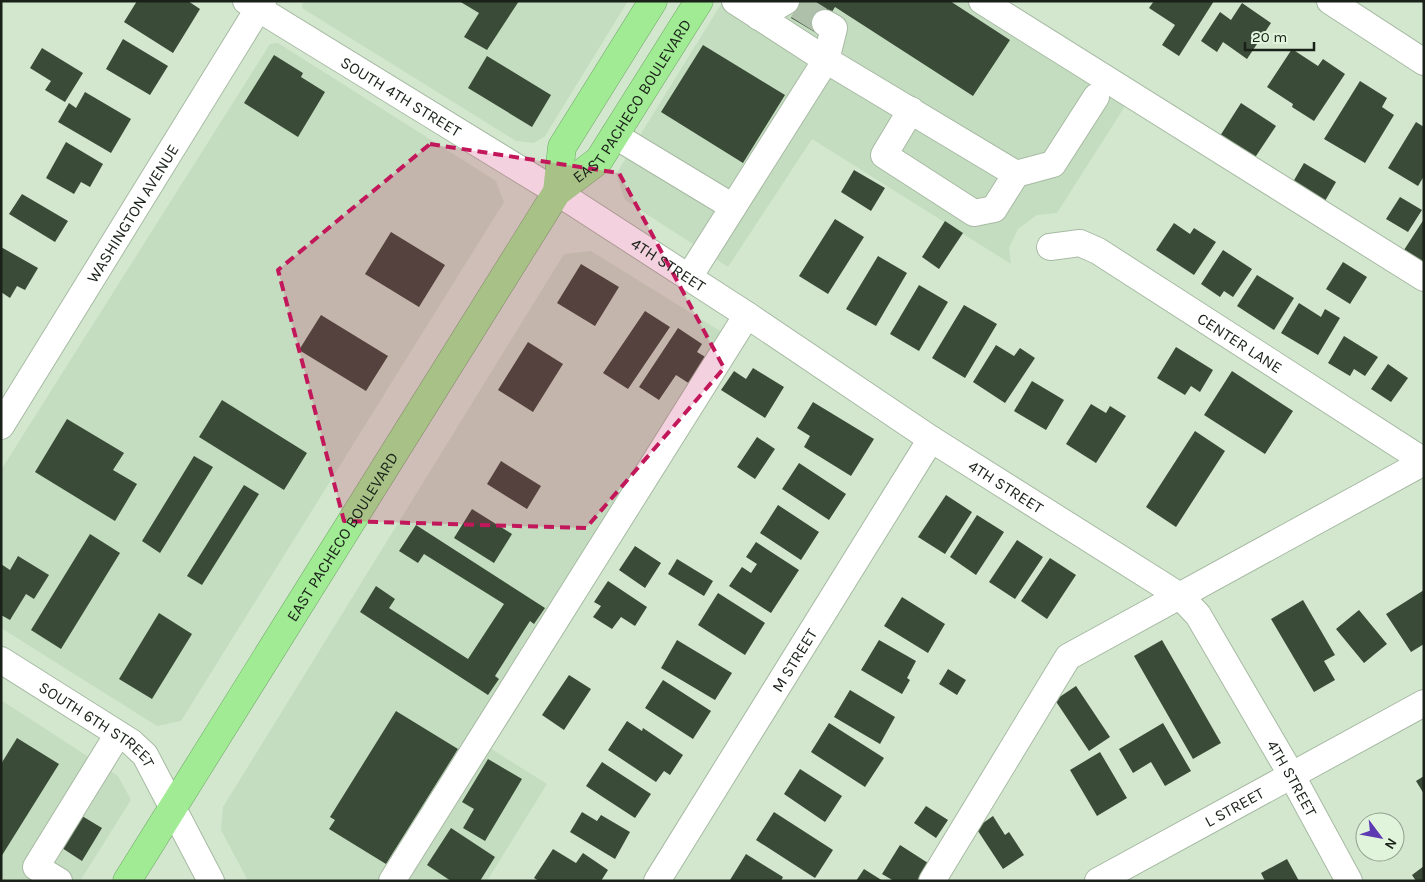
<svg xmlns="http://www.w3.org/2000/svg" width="1425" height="882" font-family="Karla,sans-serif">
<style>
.built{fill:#c4ddc0}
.building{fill:#3a4b37}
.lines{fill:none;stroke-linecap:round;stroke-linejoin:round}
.minor-tunnel{stroke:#aebfaa;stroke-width:26;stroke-dasharray:26 13;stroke-linecap:butt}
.minor-casing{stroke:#a7baa3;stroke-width:28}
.highway-casing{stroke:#71a468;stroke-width:29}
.minor{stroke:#fff;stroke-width:26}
.highway{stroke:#a0eb93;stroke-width:28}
.marked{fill:#c2185b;fill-opacity:0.2;stroke:#c2185b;stroke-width:4;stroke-dasharray:10 6;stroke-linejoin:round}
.labels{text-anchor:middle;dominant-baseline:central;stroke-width:5;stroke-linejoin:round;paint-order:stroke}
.street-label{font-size:16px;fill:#192118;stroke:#e0f4dc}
</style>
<rect width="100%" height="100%" fill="#d3e7cf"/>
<path class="built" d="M303,1h325l-83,135 -11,7 -18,-2 -214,-133z
M723,1h246l160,99 -72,113 -20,2 -19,14 -9,19 2,16 -199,-125 -84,128 -103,-67 -9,-26z
M278,43l218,138 8,21 -323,519 -24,5 -156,-98v-158l269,-426z
M591,251l134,83 -342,547h-135l-27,-51 2,-23 341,-553z
M1,700l117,76 13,24 -51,81h-79z
M490,748l57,36 -60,97h-82z"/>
<path class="building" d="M137,1h51l12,8 -27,44 -49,-31z
M459,1h60l-32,49 -23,-13 15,-24z
M802,1h148l60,39 -37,56 -138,-89 -17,27 -27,-16z
M1154,1h60l-35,55 -17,-11 13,-20 -26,-17z
M1242,3l29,20 -24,36 -24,-17 -6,10 -16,-11 19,-29 11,8z
M123,39l45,27 -18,29 -44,-26z
M703,45l82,50 -42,68 -82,-51z
M42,48l41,25 -18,29 -20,-12 6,-9 -21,-13z
M1292,49l26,17 5,-7 22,15 -31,47 -22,-14 1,-3 -26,-17z
M274,55l29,18 -2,4 24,15 -27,45 -54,-34z
M487,56l64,39 -19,32 -64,-39z
M1360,81l27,17 -5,9 12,8 -29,48 -41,-24z
M85,92l46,27 -20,34 -53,-31 11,-19 7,5z
M1241,103l35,23 -22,33 -34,-23z
M1416,122l8,5v49l-6,10 -30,-18z
M66,142l37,22 -13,23 -9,-5 -7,12 -28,-16z
M1304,163l32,19 -11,19 -32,-19z
M854,170l31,18 -14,23 -30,-19z
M22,194l46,27 -13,21 -46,-28z
M1400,197l22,13 -14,22 -22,-13z
M835,219l29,18 -36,57 -29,-18z
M1424,219v44l-20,-13z
M945,221l18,12 -24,36 -17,-12z
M1174,223l16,11 4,-6 22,14 -22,33 -38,-25z
M391,232l54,33 -26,42 -54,-33z
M1,247l37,21 -13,22 -8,-4 -7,12 -9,-6z
M1223,250l29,19 -19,28 -9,-6 -4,6 -19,-13z
M878,256l29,17 -31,53 -30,-17z
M1343,262l24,15 -17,27 -24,-15z
M581,264l38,23 -24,39 -38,-23z
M1257,275l37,23 -20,32 -37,-24z
M919,285l29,17 -29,49 -29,-17z
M1299,303l22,14 4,-8 15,9 -22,37 -37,-22z
M964,305l33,19 -32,54 -33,-20z
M645,311l25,16 -42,62 -25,-16z
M321,315l67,41 -22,35 -67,-41z
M678,328l24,16 -5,8 10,6 -17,26 -14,-9 -17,25 -20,-13z
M1344,336l34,21 -13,19 -11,-7 -4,7 -22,-13z
M528,342l35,22 -30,48 -35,-22z
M996,345l18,11 6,-8 15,10 -30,45 -32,-21z
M1176,347l37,23 -13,22 -9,-6 -6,9 -28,-17z
M1388,364l20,14 -17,24 -20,-13z
M753,368l31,19 -19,31 -44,-28 13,-19 12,8z
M1232,371l61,40 -28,43 -61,-39z
M1032,381l32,19 -18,30 -32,-19z
M222,400l85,53 -23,37 -85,-53z
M813,402l61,37 -23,37 -47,-29 6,-11 -13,-8z
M1091,404l15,9 4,-7 16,10 -30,47 -30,-19z
M67,419l57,34 -11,17 24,14 -22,37 -80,-49z
M1195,431l30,20 -49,76 -30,-20z
M757,437l18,12 -20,30 -18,-12z
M194,456l19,11 -53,86 -18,-12z
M501,461l40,25 -14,23 -40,-25z
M799,463l47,31 -17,26 -47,-31z
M244,485l15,9 -57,91 -15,-9z
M946,495l26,17 -27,42 -27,-17z
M778,505l41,27 -18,28 -41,-27z
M472,509l40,25 -18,29 -40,-25z
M977,515l27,17 -28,43 -26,-18z
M416,525l129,83 -11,16 -4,-3 -35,55 4,3 -11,16 -128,-83 16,-26 19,13 -6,9 79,51 36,-55 -80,-50 -6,9 -19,-12z
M90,534l30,19 -59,96 -30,-19z
M1017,540l26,17 -28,42 -26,-17z
M756,542l43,28 -28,43 -42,-27 13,-19 9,6 6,-9 -11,-7z
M635,546l26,17 -16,25 -26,-18z
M18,556l31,19 -15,24 -8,-5 -16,26 -9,-5v-51l9,6z
M1050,558l26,17 -29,44 -26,-18z
M677,559l36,22 -9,15 -36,-22z
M608,581l39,26 -12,19 -14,-9 -9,12 -19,-12 8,-11 -7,-4z
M1424,590v54l-13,8 -25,-38z
M718,593l47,30 -20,32 -47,-30z
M902,597l43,27 -17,29 -44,-27z
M1303,600l32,55 -11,6 11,19 -21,12 -43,-73z
M1359,610l28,34 -23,19 -28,-34z
M159,613l33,21 -40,65 -33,-20z
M677,640l55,33 -17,27 -54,-32z
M879,640l37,21 -9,17 3,2 -8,14 -41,-24z
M1162,640l59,103 -28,16 -59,-103z
M948,669l18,11 -9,15 -18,-11z
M569,675l22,14 -27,41 -22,-15z
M663,680l48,31 -18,28 -48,-31z
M1076,686l34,51 -21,14 -34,-51z
M850,690l45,27 -15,27 -46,-27z
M396,711l62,38 -72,115 -57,-35 6,-9 -5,-3z
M627,721l15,10 1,-3 40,27 -13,20 -6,-4 -8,11 -48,-32z
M829,723l55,35 -19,29 -54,-35z
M1163,723l28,48 -26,15 -14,-24 -18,11 -14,-24z
M17,738l42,26 -58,93v-93z
M1100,752l27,46 -30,18 -27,-46z
M488,759l34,20 -37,62 -22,-13 11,-19 -12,-7z
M602,762l49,32 -16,24 -49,-32z
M800,769l42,27 -17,26 -41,-28z
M1424,776v18l-8,-13z
M926,806l22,14 -12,18 -22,-15z
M582,812l15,9 4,-6 29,17 -15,27 -45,-27z
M774,812l59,38 -18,28 -59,-38z
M82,816l20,12 -20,33 -20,-13z
M993,816l12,19 4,-3 15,23 -21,14 -27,-41z
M451,828l44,29 -15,24h-29l-24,-16z
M900,845l28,18 -11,18h-23l-12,-7z
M553,849l23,14 7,-10 25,17 -7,11h-62l-5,-3z
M746,854l37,23 -2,4 -51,-1z
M1287,859l12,22h-34l-4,-8z
M1424,866v15h-8l-4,-6z
M864,869l19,12h-27z"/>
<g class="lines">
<path class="minor-tunnel" d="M798,6l27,17"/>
<defs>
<g id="minor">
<path id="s1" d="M246,1l311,191 190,123 184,124 249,157 18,19 94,161 57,105"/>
<path d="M982,1l442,277"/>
<path d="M1330,1l94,61"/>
<path d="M759,17l27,-16"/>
<path d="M825,23l9,5 -8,32 190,114 37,-10 43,-67"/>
<path d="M911,110l-27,45 90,58 20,-4 22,-35"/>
<path d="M614,135l119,72"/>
<path id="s2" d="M1050,247l30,-4 18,8 326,210"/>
<path d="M689,277l137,-217 -91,-59"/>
<path id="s3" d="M1,426l262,-425"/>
<path id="s4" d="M1,660l130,82 14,13 66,126"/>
<path d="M59,881l-23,-14 82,-133"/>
<path d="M392,881l355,-566"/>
<path id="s5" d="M657,881l274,-442"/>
<path d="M932,881l136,-224 356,-195"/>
<path id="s6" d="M1098,881l326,-178"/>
</g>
<g id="highway">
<path d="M557,192l5,-45 91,-146"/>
<path id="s7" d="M127,881l430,-689 42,-32 100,-159"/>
</g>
</defs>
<use href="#minor" class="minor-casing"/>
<use href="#highway" class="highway-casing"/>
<use href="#minor" class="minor"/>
<use href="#highway" class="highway"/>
</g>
<path class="marked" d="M430,144l189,29 105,195 -138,160 -242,-7 -66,-251z"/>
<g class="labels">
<g class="street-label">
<text stroke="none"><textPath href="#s1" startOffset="182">SOUTH 4TH STREET</textPath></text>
<text stroke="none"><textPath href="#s7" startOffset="932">EAST PACHECO BOULEVARD</textPath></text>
<text stroke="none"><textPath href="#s3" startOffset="250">WASHINGTON AVENUE</textPath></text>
<text stroke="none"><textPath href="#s1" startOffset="498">4TH STREET</textPath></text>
<text stroke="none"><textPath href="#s2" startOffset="219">CENTER LANE</textPath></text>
<text stroke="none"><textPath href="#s1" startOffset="902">4TH STREET</textPath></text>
<text stroke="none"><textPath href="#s7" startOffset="406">EAST PACHECO BOULEVARD</textPath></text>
<text stroke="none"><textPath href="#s5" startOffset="260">M STREET</textPath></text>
<text stroke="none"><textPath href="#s4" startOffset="116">SOUTH 6TH STREET</textPath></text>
<text stroke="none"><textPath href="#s1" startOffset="1322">4TH STREET</textPath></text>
<text stroke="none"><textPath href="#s6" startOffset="155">L STREET</textPath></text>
</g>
</g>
<rect width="1425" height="882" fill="none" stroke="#192118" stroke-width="5"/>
<g transform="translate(1380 837) rotate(122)"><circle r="24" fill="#e0f4dc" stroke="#90a08e"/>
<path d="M0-4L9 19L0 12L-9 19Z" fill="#5d3ab2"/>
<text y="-8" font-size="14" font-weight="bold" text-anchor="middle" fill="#192118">N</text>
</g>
<path d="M1245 42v8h69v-8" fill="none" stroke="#192118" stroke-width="2.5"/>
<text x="1252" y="42" font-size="15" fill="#192118" stroke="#e0f4dc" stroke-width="4" paint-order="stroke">20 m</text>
</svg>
